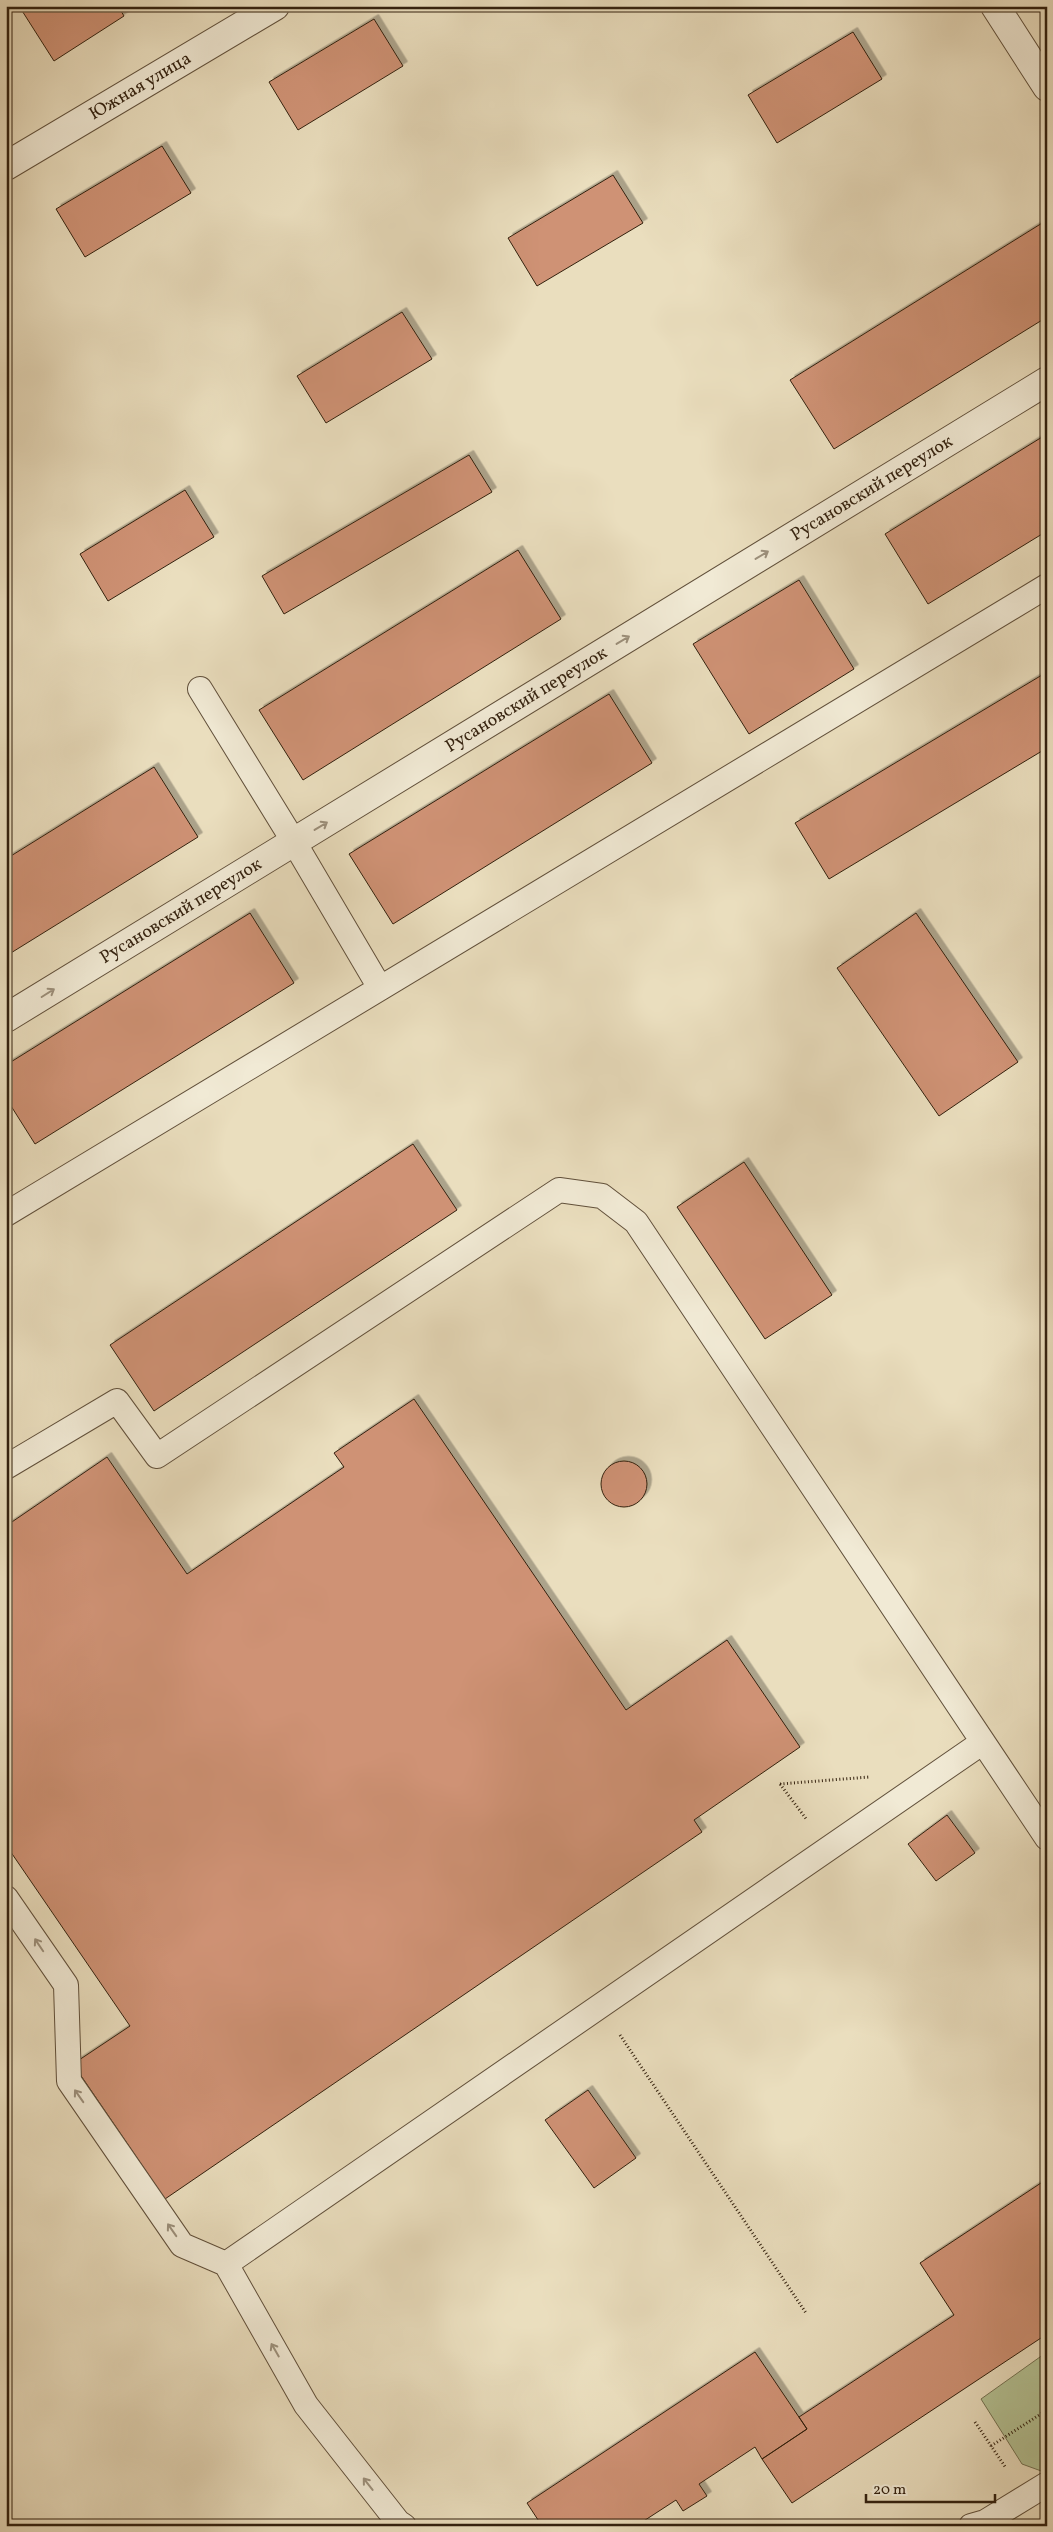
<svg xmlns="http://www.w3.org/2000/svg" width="1053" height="2532" font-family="Vollkorn,serif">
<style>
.green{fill:#b4c294;stroke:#747252}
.building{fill:#cf9274;stroke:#33210f;filter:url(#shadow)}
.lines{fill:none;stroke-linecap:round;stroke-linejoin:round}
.lane-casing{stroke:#61503b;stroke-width:26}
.street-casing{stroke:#61503b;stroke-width:30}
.path{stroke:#33210f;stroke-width:3;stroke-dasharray:1 2.5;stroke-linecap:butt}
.lane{stroke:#f1ead5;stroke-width:24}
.street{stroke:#f1ead5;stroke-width:28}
.oneway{stroke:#9c907c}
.labels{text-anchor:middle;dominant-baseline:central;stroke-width:4;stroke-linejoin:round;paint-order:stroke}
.street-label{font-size:18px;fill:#33210f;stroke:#f1ead5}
</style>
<defs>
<filter id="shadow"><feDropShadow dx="4.5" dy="-4.5" stdDeviation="0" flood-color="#0004"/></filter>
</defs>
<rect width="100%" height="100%" fill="#eadebe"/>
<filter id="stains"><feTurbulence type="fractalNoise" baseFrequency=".004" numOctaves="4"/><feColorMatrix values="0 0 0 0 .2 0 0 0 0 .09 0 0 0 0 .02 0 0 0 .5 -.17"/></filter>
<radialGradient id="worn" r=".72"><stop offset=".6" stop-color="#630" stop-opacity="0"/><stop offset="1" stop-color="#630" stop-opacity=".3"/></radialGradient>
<path class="green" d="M1047,2352v119l-3,1 -22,-8 -41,-65z"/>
<path class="building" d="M19,6h99l6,10 -70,45z
M374,19l29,47 -105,64 -29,-48z
M853,32l29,47 -105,64 -29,-48z
M162,146l29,47 -106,64 -29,-48z
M613,175l30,48 -106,63 -29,-48z
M1047,220v97l-213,132 -44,-69z
M402,312l30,47 -106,64 -29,-47z
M1047,434v97l-119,73 -43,-70z
M469,455l23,37 -208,122 -22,-38z
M185,490l29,47 -106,64 -28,-47z
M518,550l43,69 -258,161 -44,-70z
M799,580l55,89 -105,65 -56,-90z
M1047,672v76l-218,131 -34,-56z
M609,694l43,69 -259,161 -44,-70z
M154,767l44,70 -192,119v-97z
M250,913l44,70 -259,161 -29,-46v-33z
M916,913l102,149 -79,54 -102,-148z
M413,1144l44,66 -303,201 -44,-66z
M744,1162l88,133 -67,44 -88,-132z
M414,1399l212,311 101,-70 73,107 -106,73 8,12 -537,367 -92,-135 57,-38 -124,-181v-319l101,-69 80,117 157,-107 -10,-14z
M601 1484a23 23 0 1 1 46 0a23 23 0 1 1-46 0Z
M947,1815l28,38 -39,28 -28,-37z
M588,2090l48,68 -42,30 -49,-68z
M1047,2179v155l-255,169 -30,-44 45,-30 -8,-12 155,-102 -34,-52z
M755,2352l52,77 -45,30 -7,-12 -56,37 8,12 -24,15 -7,-11 -40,26h-94l-15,-23z"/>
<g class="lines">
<defs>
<path id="lane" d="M200,689l94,153 86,146
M6,1214l1041,-628
M6,1467l111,-66 40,55 402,-266 43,6 34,26 411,616
M6,1898l60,87 3,96 113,164 44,19 80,141 92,117 6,4
M226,2264l757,-522
M971,2526l14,-4 62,-38"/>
<g id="street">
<path d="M995,6l52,81"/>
<path id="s1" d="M6,166l269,-160"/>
<path id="s2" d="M6,1018l1041,-637"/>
</g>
</defs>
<use href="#lane" class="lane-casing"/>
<use href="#street" class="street-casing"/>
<path class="path" d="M780,1784l89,-7
M780,1784l27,36
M620,2035l186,278
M975,2422l31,46
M991,2446l56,-36"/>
<use href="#lane" class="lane"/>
<use href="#street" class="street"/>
</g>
<defs><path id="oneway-shaft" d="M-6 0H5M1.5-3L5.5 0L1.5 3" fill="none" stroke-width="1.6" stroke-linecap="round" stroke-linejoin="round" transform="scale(1.25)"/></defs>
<g class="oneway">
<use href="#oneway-shaft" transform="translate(762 555) rotate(-31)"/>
<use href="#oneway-shaft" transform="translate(623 640) rotate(-31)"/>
<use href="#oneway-shaft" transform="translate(321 826) rotate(-31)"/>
<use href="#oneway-shaft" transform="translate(48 993) rotate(-32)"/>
<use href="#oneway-shaft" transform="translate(39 1945) rotate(-124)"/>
<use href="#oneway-shaft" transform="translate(79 2096) rotate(-125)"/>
<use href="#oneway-shaft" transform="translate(172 2230) rotate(-125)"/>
<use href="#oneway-shaft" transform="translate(275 2350) rotate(-120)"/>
<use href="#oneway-shaft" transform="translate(368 2484) rotate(-128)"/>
</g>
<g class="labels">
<g class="street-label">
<text stroke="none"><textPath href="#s1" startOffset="156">Южная улица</textPath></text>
<text stroke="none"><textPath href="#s2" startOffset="1015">Русановский переулок</textPath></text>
<text stroke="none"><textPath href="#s2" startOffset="610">Русановский переулок</textPath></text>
<text stroke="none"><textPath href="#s2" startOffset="205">Русановский переулок</textPath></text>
</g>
</g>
<rect width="1053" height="2532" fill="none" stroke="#eadebe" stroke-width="25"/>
<rect x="8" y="8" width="1038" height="2517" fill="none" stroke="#33210f" stroke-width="2.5"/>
<rect x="12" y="12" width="1028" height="2507" fill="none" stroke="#33210f"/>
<path d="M866 2494v8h129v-8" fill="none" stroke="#33210f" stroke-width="2.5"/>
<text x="873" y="2494" font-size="15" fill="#33210f" stroke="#f1ead5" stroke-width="4" paint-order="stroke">20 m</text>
<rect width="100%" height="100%" filter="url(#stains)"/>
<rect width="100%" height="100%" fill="url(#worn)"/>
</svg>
